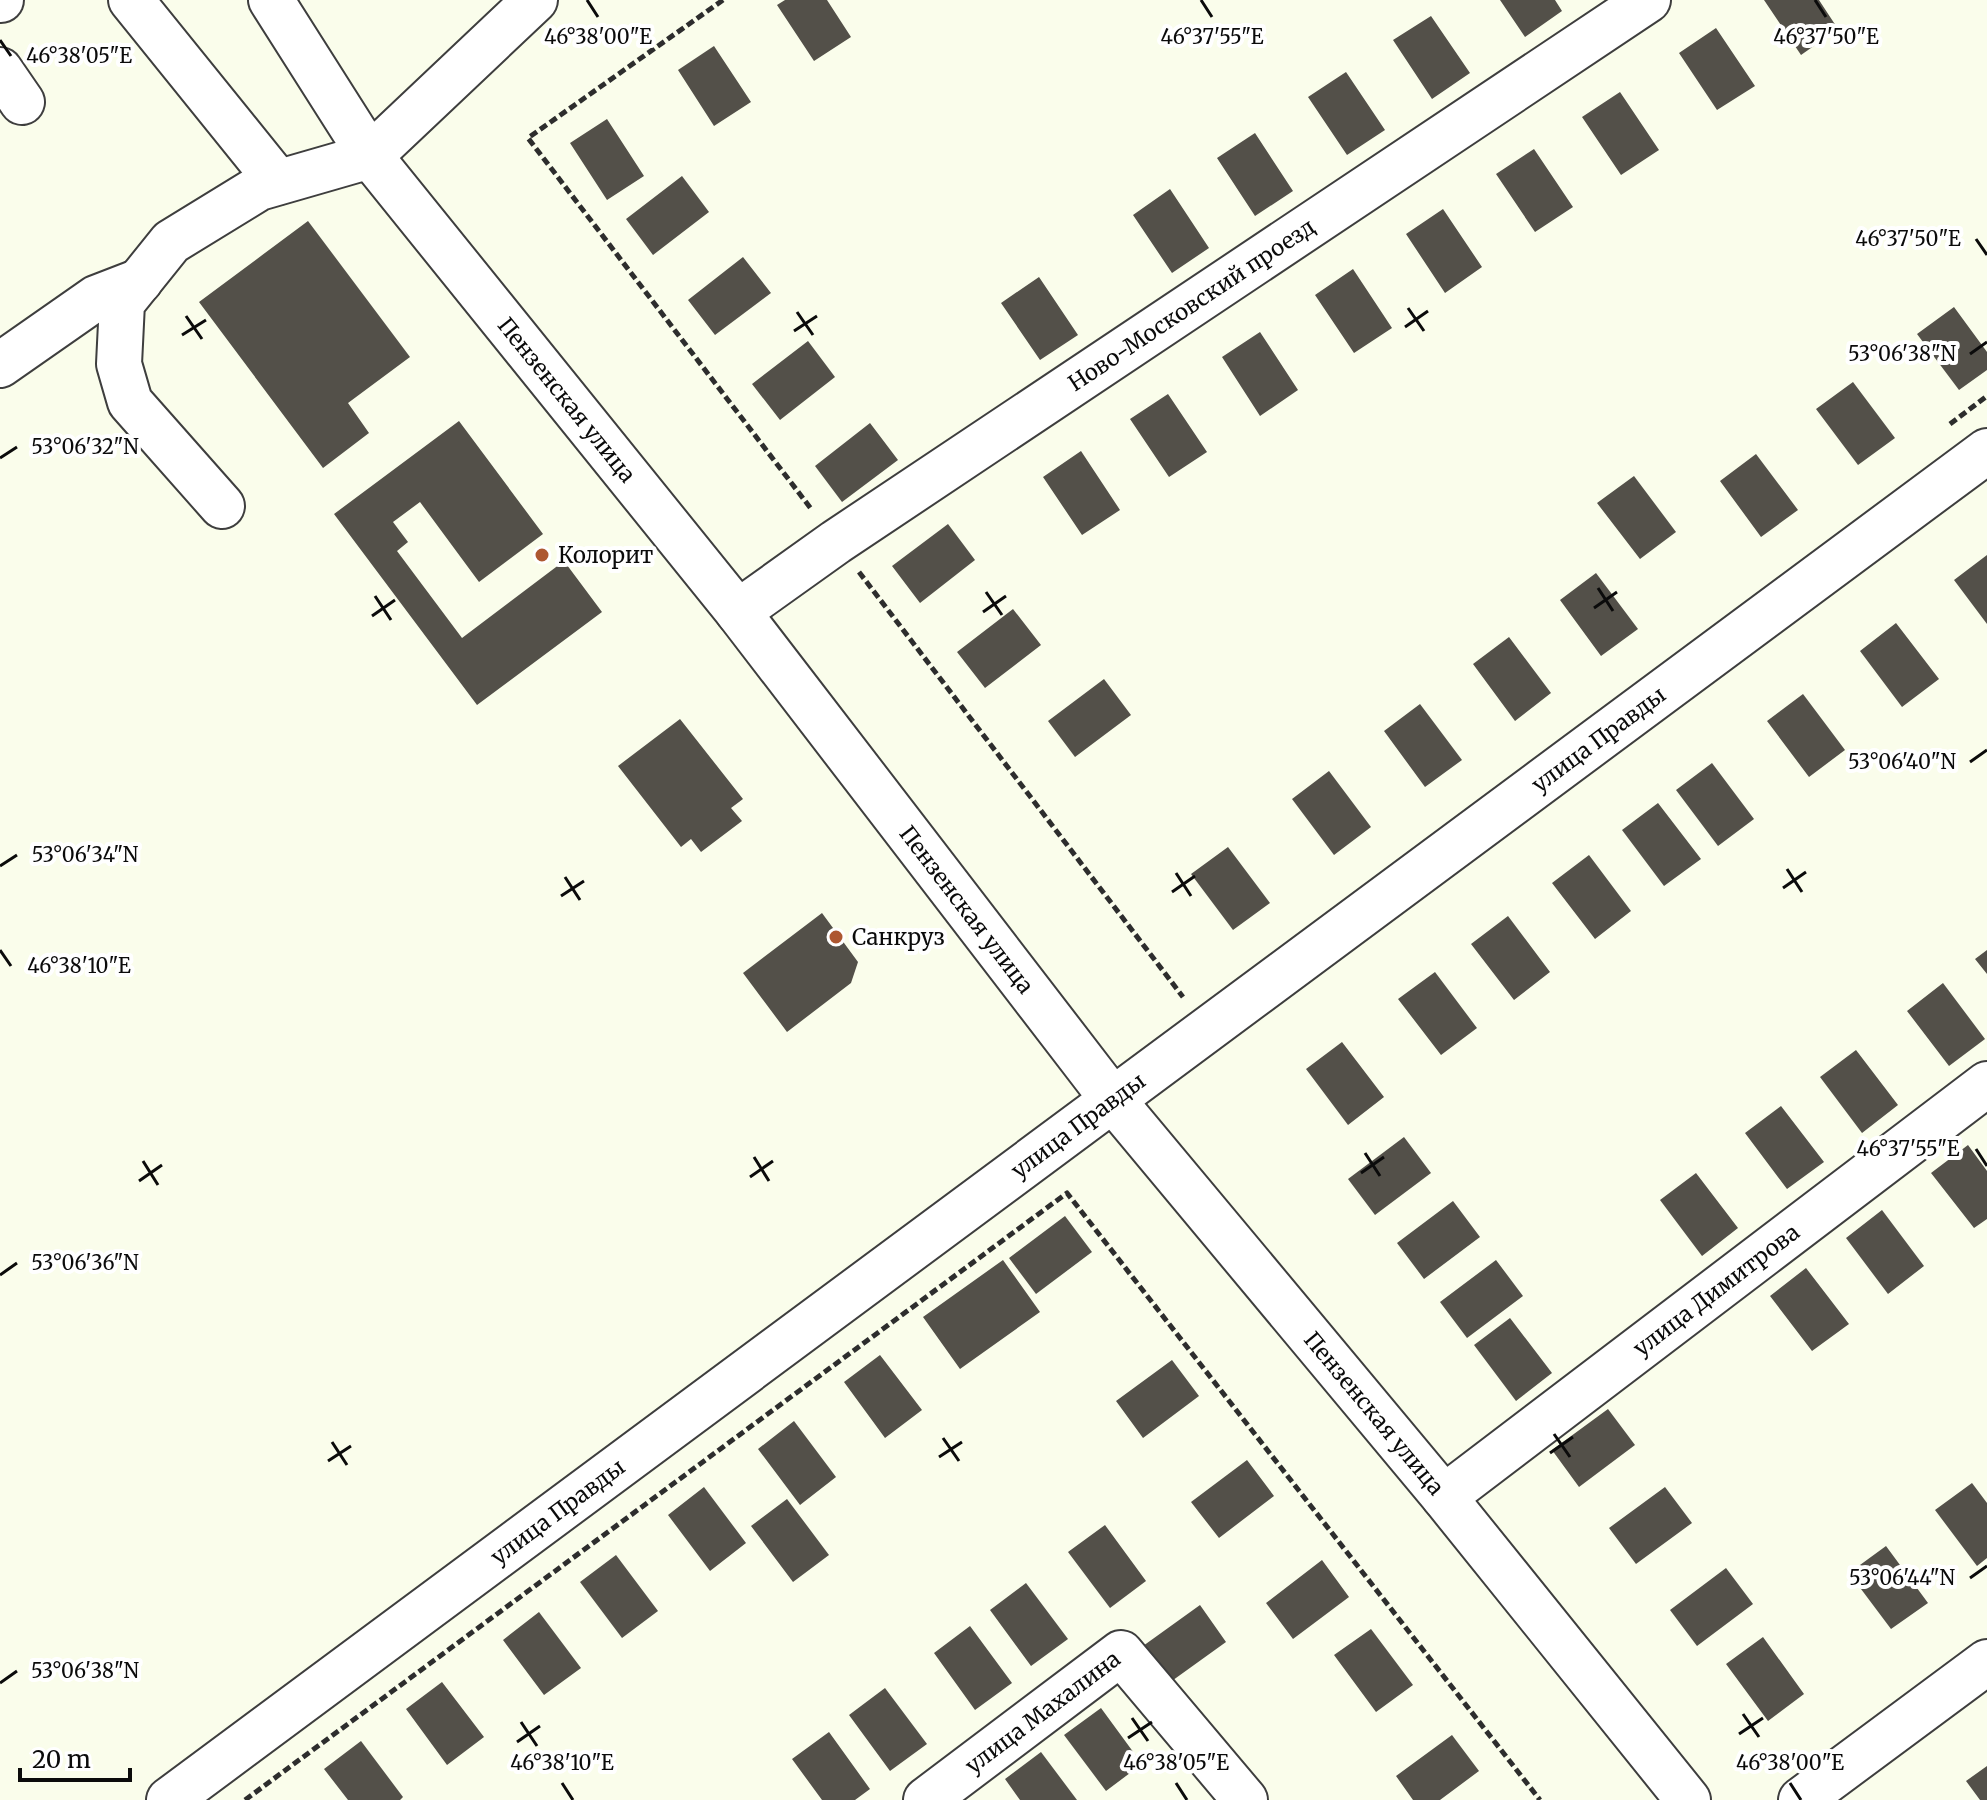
<svg xmlns="http://www.w3.org/2000/svg" width="1987" height="1800" font-family="Merriweather,serif">
<style>
.building{fill:#535049}
.lines{fill:none;stroke-linecap:round;stroke-linejoin:round}
.minor-casing{stroke:#3e3e3e;stroke-width:48}
.path{stroke:#2d2d2d;stroke-width:5;stroke-dasharray:8 4;stroke-linecap:butt}
.minor{stroke:#fff;stroke-width:44}
.ticks{fill:none;stroke:#0b0b0b;stroke-width:3}
.poi-dot{fill:#ad5731;stroke:#fff;stroke-width:3}
.labels{text-anchor:middle;dominant-baseline:central;stroke-width:8;stroke-linejoin:round;paint-order:stroke}
.street-label{font-size:22px;fill:#0b0b0b;stroke:#fff}
.poi-label{font-size:22px;fill:#0b0b0b;stroke:#fff;text-anchor:start}
.ticks-label{font-size:20px;text-anchor:middle;fill:#0b0b0b;stroke:#fff;stroke-width:8;stroke-linejoin:round;paint-order:stroke}
</style>
<rect width="100%" height="100%" fill="#fafdeb"/>
<path class="building" d="M785,0h42l24,37 -37,24 -37,-56z
M1500,0h55l7,11 -37,26z
M1764,0h55l19,29 -37,26z
M1431,16l39,57 -38,26 -39,-59z
M1716,28l39,58 -38,24 -38,-57z
M714,46l37,56 -37,24 -36,-56z
M1346,72l39,58 -38,25 -39,-58z
M1620,92l39,58 -38,25 -39,-58z
M607,119l37,57 -37,24 -37,-57z
M1255,133l38,58 -38,25 -38,-58z
M1534,149l39,58 -38,25 -39,-58z
M682,176l27,36 -56,43 -27,-36z
M1170,189l39,59 -37,25 -39,-58z
M1443,209l39,58 -37,26 -39,-59z
M308,221l102,136 -62,46 21,30 -46,35 -124,-166z
M743,257l28,36 -56,42 -27,-35z
M1353,269l39,59 -38,25 -39,-58z
M1039,277l39,58 -38,25 -39,-57z
M1954,307l33,45v18l-28,20 -42,-56z
M1260,332l38,58 -38,26 -38,-59z
M808,341l27,36 -55,43 -28,-36z
M1853,382l42,56 -37,27 -42,-56z
M1168,394l39,58 -38,25 -39,-58z
M459,421l84,113 -64,48 -59,-80 -27,20 15,20 -11,9 65,87 102,-77 38,51 -125,93 -143,-191z
M870,423l28,37 -56,42 -27,-36z
M1081,451l39,59 -38,25 -39,-58z
M1756,454l42,56 -37,27 -41,-56z
M1634,476l42,56 -36,27 -43,-56z
M948,524l27,36 -55,43 -28,-37z
M1987,555v69l-33,-44z
M1596,573l42,56 -37,27 -41,-56z
M1013,609l28,36 -56,43 -28,-36z
M1896,623l43,56 -37,28 -42,-56z
M1509,637l42,56 -36,28 -42,-57z
M1104,679l27,36 -56,42 -27,-36z
M1803,694l42,56 -36,27 -42,-56z
M1420,704l42,56 -37,27 -41,-56z
M680,719l63,80 -12,9 11,13 -41,31 -10,-13 -10,8 -63,-81z
M1712,763l42,56 -36,27 -42,-56z
M1329,771l42,56 -37,28 -42,-56z
M1658,803l43,56 -37,27 -42,-56z
M1228,847l42,56 -37,27 -42,-56z
M1589,855l42,56 -36,28 -43,-56z
M822,913l36,49 -7,21 -64,49 -44,-59z
M1508,916l42,56 -36,28 -43,-56z
M1987,950v24l-12,-15z
M1435,972l42,56 -36,27 -43,-56z
M1943,983l42,56 -36,27 -42,-55z
M1342,1042l42,55 -36,28 -42,-56z
M1856,1050l42,55 -36,28 -42,-56z
M1781,1106l43,56 -37,27 -42,-56z
M1404,1137l27,36 -56,42 -27,-36z
M1968,1145l19,26v48l-13,9 -43,-55z
M1696,1173l42,55 -36,28 -42,-56z
M1453,1201l27,36 -56,42 -27,-36z
M1882,1210l42,56 -36,28 -42,-56z
M1065,1216l27,36 -56,42 -27,-36z
M1003,1260l37,52 -80,57 -37,-52z
M1496,1260l27,36 -56,42 -27,-36z
M1806,1268l43,56 -37,27 -42,-55z
M1510,1318l42,55 -36,28 -42,-56z
M880,1355l42,55 -37,28 -41,-56z
M1172,1360l27,36 -56,42 -27,-37z
M1608,1409l27,36 -56,42 -27,-37z
M794,1421l42,56 -36,28 -42,-56z
M1247,1460l27,36 -55,42 -28,-36z
M1972,1483l15,20v55l-10,8 -42,-56z
M704,1487l42,56 -36,28 -42,-56z
M1665,1487l27,36 -56,41 -27,-36z
M787,1499l42,56 -36,27 -42,-56z
M1105,1525l41,56 -36,27 -42,-56z
M1886,1546l42,57 -37,26 -42,-56z
M616,1555l42,56 -36,27 -42,-56z
M1322,1560l27,37 -56,42 -27,-36z
M1726,1568l27,36 -56,42 -27,-36z
M1026,1583l42,56 -37,27 -41,-56z
M1200,1605l26,37 -57,41 -26,-37z
M539,1612l42,56 -37,27 -41,-55z
M970,1626l42,57 -37,27 -41,-57z
M1371,1629l42,56 -37,27 -42,-57z
M1763,1637l41,57 -36,27 -42,-57z
M442,1682l42,55 -37,28 -41,-56z
M885,1688l42,56 -37,27 -41,-56z
M1101,1708l41,56 -36,27 -42,-56z
M829,1732l41,57 -15,11h-33l-30,-41z
M1452,1735l27,36 -39,29h-27l-17,-24z
M361,1741l42,56 -3,3h-52l-24,-31z
M1041,1752l36,48h-57l-15,-21z
M1987,1766v34h-7l-14,-19z"/>
<g class="lines">
<defs>
<g id="minor">
<path d="M0,0h1"/>
<path d="M131,0l147,182"/>
<path id="s1" d="M271,0l99,156 368,456 375,488 331,397 244,303"/>
<path d="M0,70l22,32"/>
<path d="M0,365l96,-67 44,-17"/>
<path d="M222,506l-92,-104 -11,-38 3,-61 49,-61 88,-54 111,-32 165,-156"/>
<path id="s2" d="M738,612l98,-70 812,-542"/>
<path id="s3" d="M1444,1497l543,-413"/>
<path id="s4" d="M169,1800l1818,-1349"/>
<path id="s5" d="M926,1800l195,-147 124,147"/>
<path d="M1801,1800l186,-138"/>
</g>
</defs>
<use href="#minor" class="minor-casing"/>
<path class="path" d="M723,0l-195,138 284,372
M1950,424l37,-28
M859,572l324,425
M245,1800l822,-607 473,607"/>
<use href="#minor" class="minor"/>
</g>
<path class="ticks" d="M587,0l11,17M1201,0l11,17M1815,0l11,17M0,40l11,16M1976,239l11,16M1408,308l16,23M797,312l16,23M186,316l16,23M1405,327l23,-16M794,331l23,-15M182,335l24,-15M1970,354l17,-12M0,458l17,-11M1598,588l15,23M986,592l16,23M375,596l16,24M1594,608l23,-16M983,612l23,-16M372,616l23,-16M1970,762l17,-12M0,866l17,-11M1787,869l15,23M1176,873l15,23M565,877l15,23M1783,888l23,-16M1172,892l23,-16M561,896l23,-15M0,950l11,16M1976,1149l11,17M1365,1153l15,23M754,1157l15,24M143,1161l15,24M1361,1173l23,-16M750,1177l23,-16M139,1181l23,-16M0,1275l17,-12M1554,1434l16,23M943,1438l16,23M332,1442l15,23M1550,1453l23,-16M939,1457l23,-15M328,1461l23,-15M1970,1578l17,-12M0,1683l17,-12M1743,1714l16,23M1132,1718l16,23M521,1722l16,24M1739,1734l24,-16M1128,1738l24,-16M517,1742l23,-16M562,1783l11,17M1176,1783l11,17M1790,1783l11,17"/>
<g class="poi-dot">
<circle cx="542" cy="555" r="8"/>
<circle cx="836" cy="937" r="8"/>
</g>
<g class="labels">
<g class="street-label">
<text stroke="none"><textPath href="#s2" startOffset="548">Ново-Московский проезд</textPath></text>
<text stroke="none"><textPath href="#s1" startOffset="498">Пензенская улица</textPath></text>
<text stroke="none"><textPath href="#s4" startOffset="1780">улица Правды</textPath></text>
<text stroke="none"><textPath href="#s1" startOffset="1146">Пензенская улица</textPath></text>
<text stroke="none"><textPath href="#s4" startOffset="1132">улица Правды</textPath></text>
<text stroke="none"><textPath href="#s3" startOffset="342">улица Димитрова</textPath></text>
<text stroke="none"><textPath href="#s1" startOffset="1794">Пензенская улица</textPath></text>
<text stroke="none"><textPath href="#s4" startOffset="484">улица Правды</textPath></text>
<text stroke="none"><textPath href="#s5" startOffset="146">улица Махалина</textPath></text>
</g>
<g class="poi-label">
<text x="558" y="555">Колорит</text>
<text x="852" y="937">Санкруз</text>
</g>
</g>
<g class="ticks-label">
<text x="598" y="44">46°38'00"E</text>
<text x="1212" y="44">46°37'55"E</text>
<text x="1826" y="44">46°37'50"E</text>
<text x="79" y="63">46°38'05"E</text>
<text x="1908" y="246">46°37'50"E</text>
<text x="1902" y="361">53°06'38"N</text>
<text x="85" y="454">53°06'32"N</text>
<text x="1902" y="769">53°06'40"N</text>
<text x="85" y="862">53°06'34"N</text>
<text x="79" y="973">46°38'10"E</text>
<text x="1908" y="1156">46°37'55"E</text>
<text x="85" y="1270">53°06'36"N</text>
<text x="1902" y="1585">53°06'44"N</text>
<text x="85" y="1678">53°06'38"N</text>
<text x="562" y="1770">46°38'10"E</text>
<text x="1176" y="1770">46°38'05"E</text>
<text x="1790" y="1770">46°38'00"E</text>
</g>
<path d="M20 1768v12h110v-12" fill="none" stroke="#0b0b0b" stroke-width="4"/>
<text x="32" y="1768" font-size="24" fill="#0b0b0b" stroke="#ffffff" stroke-width="6" paint-order="stroke">20 m</text>
</svg>
